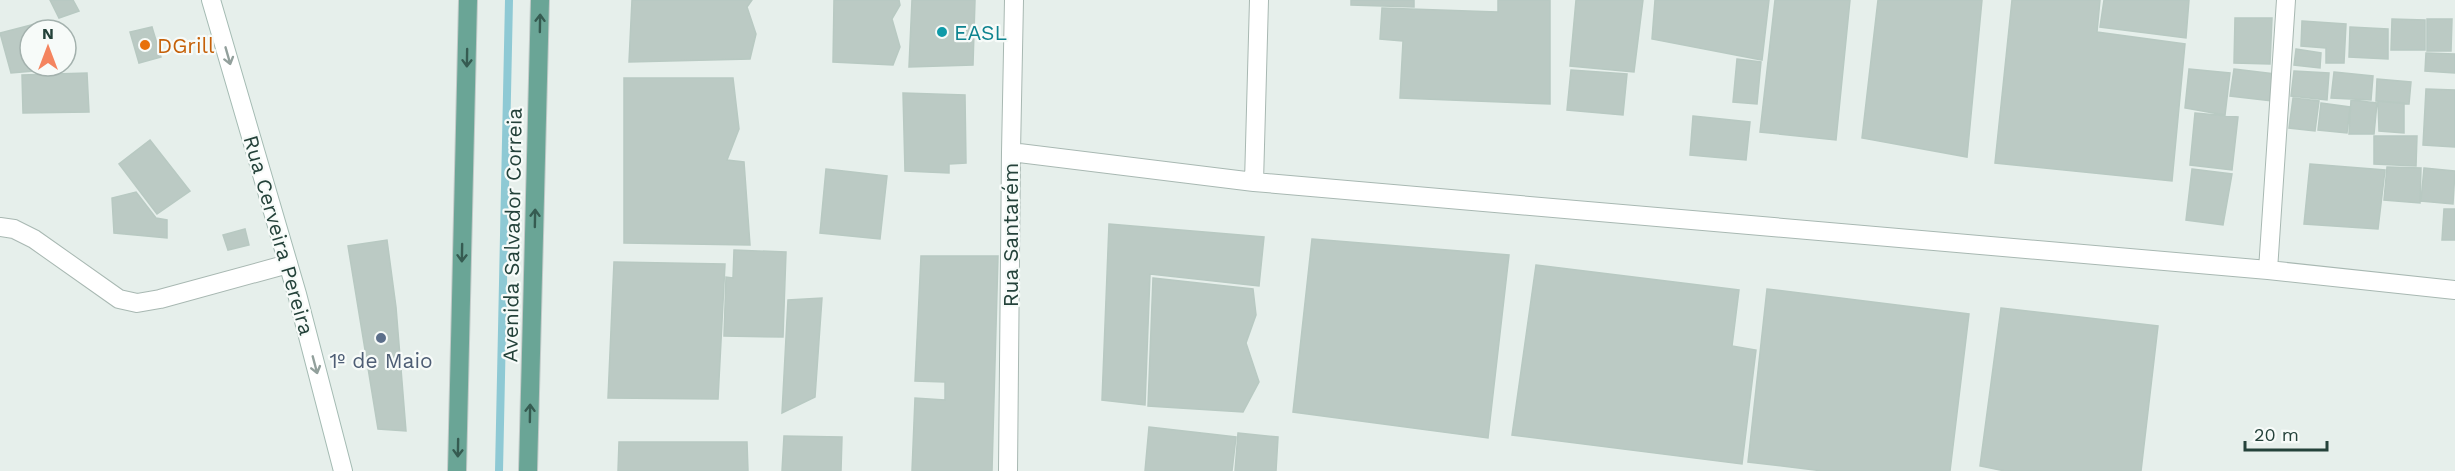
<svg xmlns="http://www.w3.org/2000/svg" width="2455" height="471" font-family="'Work Sans',sans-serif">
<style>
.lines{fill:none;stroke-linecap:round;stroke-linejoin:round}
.stream{stroke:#8ec9d4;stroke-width:8}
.building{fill:#bbcac4;stroke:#b8c9c2;stroke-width:1.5}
.minor-casing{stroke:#a8b8b2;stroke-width:20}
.secondary-casing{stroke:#a4bbb3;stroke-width:20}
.primary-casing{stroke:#c2cac8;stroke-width:20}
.minor{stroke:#fff;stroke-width:18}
.secondary{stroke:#fff;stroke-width:18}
.primary{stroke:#6aa596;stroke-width:18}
.oneway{stroke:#365b51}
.oneway2{stroke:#92a09c}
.culture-dot{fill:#0f9aa8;stroke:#f7fbf9;stroke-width:2}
.food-dot{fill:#e8710a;stroke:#f7fbf9;stroke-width:2}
.service-dot{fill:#5c6f8a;stroke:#f7fbf9;stroke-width:2}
.labels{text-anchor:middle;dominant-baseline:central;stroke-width:4.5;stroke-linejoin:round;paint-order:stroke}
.culture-label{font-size:21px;fill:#0d838f;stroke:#f7fbf9;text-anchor:start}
.food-label{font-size:21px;fill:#c56008;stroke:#f7fbf9;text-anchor:start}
.street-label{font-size:21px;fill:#24423a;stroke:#f7fbf9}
.service-label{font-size:21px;fill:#4e5e75;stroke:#f7fbf9}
</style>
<rect width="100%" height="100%" fill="#e6efeb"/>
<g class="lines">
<path class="stream" d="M499,471l10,-471"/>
</g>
<path class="building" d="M50,0h23l6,11 -20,7z
M632,0h120l-5,7 9,27 -6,25 -121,3z
M834,0h65l1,5 -8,14 8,28 -7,18 -60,-3z
M912,0h63l-2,65 -64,2z
M1351,0h63v7l-63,-2z
M1498,0h52v104l-150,-6 3,-57 -23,-2 2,-31 116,4z
M1576,0h67l-9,72 -64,-6z
M1655,0h114l-7,60 -110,-21z
M1775,0h75l-14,140 -76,-8z
M1878,0h104l-15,157 -105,-19z
M2012,0h88l-3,32 88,12 -13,137 -177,-18z
M2104,0h85l-3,38 -86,-11z
M2235,18h37l-2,46 -36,-1z
M2392,19l33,1v30h-34z
M2427,19h25l-1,32h-24z
M2302,21l44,3 -2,39h-18v-15l-25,-2z
M39,23l1,7h-10v36h15v4l-34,3 -11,-40z
M152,27l9,30 -22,6 -9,-31z
M2350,27l38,2v30l-39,-2z
M2296,49l25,4 -1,15 -26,-3z
M2426,53l29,1v19l-30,-2z
M1737,59l24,3 -4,42 -24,-2z
M2189,69l41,4 -5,42 -40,-7z
M2234,69l41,5 -3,27 -42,-5z
M1571,70l56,4 -4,41 -56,-5z
M2294,71l35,2 -2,27 -36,-4z
M2334,72l39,4 -2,24 -40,-2z
M87,73l2,39 -66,1 -1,-38z
M624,78h109l6,51 -12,31 17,2 6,83 -126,-2z
M2377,79l34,3 -2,22 -33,-3z
M2426,89l29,1v57l-32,-2z
M903,93l62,2 1,68 -17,1v9l-44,-2z
M2293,98l26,3 -4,30 -26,-3z
M2351,100l26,3 -3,31h-25z
M2378,101l26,2v30l-25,-2z
M2321,103l29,4 -3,26 -29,-3z
M2195,113l43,4 -6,53 -42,-5z
M1693,116l57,6 -4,38 -56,-5z
M2374,136h43l-1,30 -42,-2z
M150,140l40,51 -33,23 -38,-50z
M2310,164l75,6 -7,59 -74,-5z
M2387,167l34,1 -1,35 -36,-3z
M2424,168l31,3 -2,33 -32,-3z
M826,169l61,7 -7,63 -60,-6z
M2192,169l40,5 -9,51 -37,-5z
M136,192l20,26 11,2v18l-53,-5 -2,-35z
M2444,209h11v31h-13z
M1109,224l155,13 -5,49 -109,-12 -5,131 -43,-5z
M245,229l4,16 -21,5 -5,-15z
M1312,239l197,16 -21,183 -195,-26z
M387,240l9,67 10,124 -28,-2 -30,-183z
M734,250l52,2 -3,85 -59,-1 2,-59 7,1z
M921,256h77l-6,215h-80l3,-73 30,2v-18l-30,-1z
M614,262l111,2 -7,135 -110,-1z
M1536,265l203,25 -7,56 24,4 -14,114 -230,-29z
M1153,278l100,11 3,26 -10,28 13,39 -16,30 -95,-6z
M1767,289l202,25 -19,157h-127l-75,-9z
M822,298l-7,99 -33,16 6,-113z
M2001,308l157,18 -17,145h-136l-25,-5z
M1149,427l87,10 -4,34h-87z
M1238,433l40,4 -2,34h-41z
M784,436l58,1 -1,34h-59z
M619,442h128l1,29h-130z"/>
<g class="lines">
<defs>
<path id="minor" d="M1011,152l243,30 1014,88 187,20
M1254,182l5,-182
M0,227l14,2 20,10 85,60 18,4 23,-4 128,-35
M2268,270l18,-270
M1008,471l3,-319 3,-152"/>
<path id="secondary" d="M211,0l86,294 46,177"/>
<path id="primary" d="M457,471l11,-471
M528,471l12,-471"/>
</defs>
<use href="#minor" class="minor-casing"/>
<use href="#secondary" class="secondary-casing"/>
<use href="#primary" class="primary-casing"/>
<use href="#minor" class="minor"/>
<use href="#secondary" class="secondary"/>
<use href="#primary" class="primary"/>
</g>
<defs><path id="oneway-shaft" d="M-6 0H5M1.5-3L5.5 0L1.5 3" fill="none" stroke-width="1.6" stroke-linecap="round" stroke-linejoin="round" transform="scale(1.5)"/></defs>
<g class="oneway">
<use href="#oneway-shaft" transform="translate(540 23) rotate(-89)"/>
<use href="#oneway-shaft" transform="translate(467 58) rotate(91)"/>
<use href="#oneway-shaft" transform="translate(535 218) rotate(-89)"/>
<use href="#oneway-shaft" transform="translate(462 253) rotate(91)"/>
<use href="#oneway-shaft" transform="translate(530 413) rotate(-89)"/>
<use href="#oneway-shaft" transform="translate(458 448) rotate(91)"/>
</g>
<g class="oneway2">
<use href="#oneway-shaft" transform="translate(228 56) rotate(74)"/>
<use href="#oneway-shaft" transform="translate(315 365) rotate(75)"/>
</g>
<circle class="culture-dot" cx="942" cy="32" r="6"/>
<circle class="food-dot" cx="145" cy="45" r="6"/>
<circle class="service-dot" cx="381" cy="338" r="6"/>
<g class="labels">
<g class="culture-label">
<text x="954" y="32">EASL</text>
</g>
<g class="food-label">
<text x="157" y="45">DGrill</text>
</g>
<g class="street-label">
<text transform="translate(279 235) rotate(74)">Rua Cerveira Pereira</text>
<text transform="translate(512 235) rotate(-89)">Avenida Salvador Correia</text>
<text transform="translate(1010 235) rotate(-90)">Rua Santarém</text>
</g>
<g class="service-label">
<text x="381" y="360">1º de Maio</text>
</g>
</g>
<g transform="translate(48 48)"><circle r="28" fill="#f7fbf9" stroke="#a3b1ad" stroke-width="1.5"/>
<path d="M0-4.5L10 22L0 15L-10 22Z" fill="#f4845f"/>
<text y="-9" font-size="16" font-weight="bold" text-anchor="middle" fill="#24423a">N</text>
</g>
<path d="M2245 441v9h82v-9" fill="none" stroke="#24423a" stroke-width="3"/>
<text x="2254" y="441" font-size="18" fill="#24423a" stroke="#f7fbf9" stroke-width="4.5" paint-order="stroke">20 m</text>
</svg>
